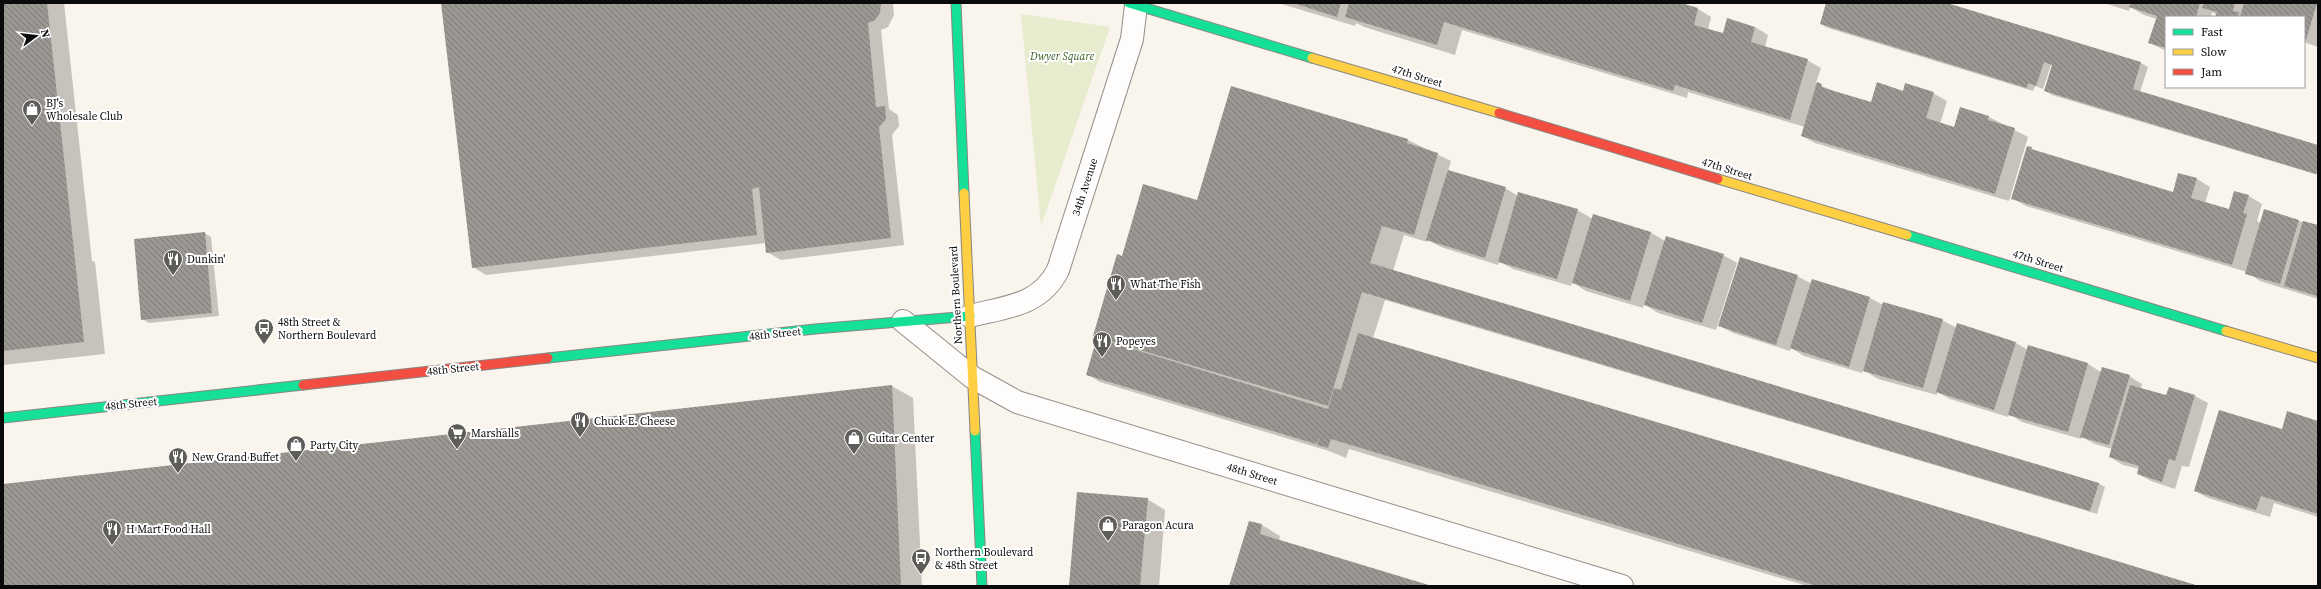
<svg xmlns="http://www.w3.org/2000/svg" width="2321" height="589" font-family="'Source Serif 4',serif">
<style>
.park{fill:#e6eccd}
.shadow{fill:#0003}
.building{fill:url(#building-back-hatch)}
.lines{fill:none;stroke-linecap:round;stroke-linejoin:round}
.street-casing{stroke:#928f8c;stroke-width:24}
.fast-casing{stroke:#888682;stroke-width:11}
.slow-casing{stroke:#888682;stroke-width:11}
.jam-casing{stroke:#888682;stroke-width:11}
.street{stroke:#fefdfc;stroke-width:22}
.fast{stroke:#16e098;stroke-width:9}
.slow{stroke:#ffcf43;stroke-width:9}
.jam{stroke:#f24e42;stroke-width:9}
.labels{text-anchor:middle;dominant-baseline:central;stroke-width:4;stroke-linejoin:round;paint-order:stroke}
.park-label{font-size:11px;font-style:italic;fill:#375d1f;stroke:#fff}
.street-label{font-size:11px;fill:#0a0a0a;stroke:#fff}
.poi-label{font-size:11px;fill:#0a0a0a;stroke:#fff;text-anchor:start}
</style>
<defs>
<pattern id="building-back-hatch" width="6" height="6" patternUnits="userSpaceOnUse"><rect width="6" height="6" fill="#9b9793"/><path d="M-1 5l2 2M0 0l6 6M5-1l2 2" fill="none" stroke="#7d7976"/></pattern>
</defs>
<rect width="100%" height="100%" fill="#f9f4ec"/>
<path class="park" d="M1021,14l89,13 -69,199 -19,-202z"/>
<path class="shadow" d="M3,3h61l28,258 3,1 10,92 -102,11z
M442,3h451l1,12 -6,12 -7,3 8,79 9,6 1,11 -7,9 12,110 -123,15 -14,-8 -1,-9 -280,32 -13,-8z
M1278,3h399l21,6 13,8 -3,13 15,5 32,-8 13,8 -3,12 42,13 14,8 -5,15 19,9 36,11 33,-11 29,1 14,8 -7,23 15,4 34,-11 39,20 -19,64 -194,-58 -13,-7 3,-9 -117,-35 -1,6 -225,-68 -7,25 -91,-28 -8,-4 -1,3z
M1827,3h116l198,60 7,4 -8,25 178,54v29l-266,-80 -6,-4 7,-25 -2,-1 -8,24 -8,-3 -2,5 -205,-63 -7,-4z
M2104,3h214v44l-14,-5v-25h-88l1,-2 -5,-3 -1,5h-45v34l-16,-8 7,-24 -13,-4 -14,-8 -1,4z
M1408,140l43,21 -3,10 57,17 13,8 59,14 16,9 57,13 15,9 58,14 14,8 -21,67 -58,-17 -14,-9 -1,4 -57,-17 -14,-9 -1,4 -58,-17 -14,-8 -1,4 -57,-18 -13,-7 -1,2 -23,-7 -11,36 705,212 7,4 -8,27 -712,-214 -12,38 823,248h-389l-458,-137 -3,9 -17,-7 -229,-69 -13,-8 35,-117 81,-54z
M2031,148l8,5 134,40 6,-19 18,5 13,8 -5,16 25,7 19,-14 13,8 -5,17 4,2 38,-2 19,5v73l-58,-18 -13,-9 -221,-66 -14,-8z
M204,233l7,4 8,79 -70,7 -7,-4z
M1797,276l15,8 1,-4 57,18 13,7 59,15 15,8 1,-3 58,18 12,7 1,-4 59,18 13,8 28,4 13,8 -1,5 26,7h28l13,7 -19,64 -7,-1 -7,23 -24,-8 -13,-7 1,-5 -16,-4 -13,-8 2,-8 -17,-5 -13,-7 -1,2 -59,-17 -13,-8 -1,3 -58,-18 -13,-7v3l-59,-16 -15,-9 -1,3 -58,-17 -13,-8 -1,3 -57,-18 -13,-7z
M892,386l21,12 9,188h-919v-101z
M2318,422v95l-44,-14 -4,14 -62,-19 -13,-7 87,-60z
M1147,499l18,11 -6,76h-89z
M1250,522l12,3 18,11 -1,5 150,45h-198z"/>
<path class="building" d="M3,3h44l37,339 -81,9z
M441,3h440l-1,10 -5,7 -7,3 8,84 9,-1 1,13 -7,8 12,111 -125,15 -7,-66 -7,2 5,46 -285,33z
M1293,3h48l-4,14z
M1349,3h332l17,5 -4,17 29,8 4,-15 28,9 -4,15 57,17 -18,61 -115,-35 -2,6 -229,-69 -7,23 -92,-28z
M1826,3h121l194,59 -8,27 185,56v20l-2,9 -272,-83 8,-26 -8,-3 -8,24 -8,-3 -1,5 -207,-64z
M2131,3h69l-4,14h-30v31l-18,-5 9,-27 -28,-9z
M2204,3h31l-2,8 6,1 -1,5h-23l2,-5 -15,-4z
M2244,3h73l-11,37 -2,-1v-22h-64z
M1817,82l5,2 -1,3 50,15 6,-20 26,9 2,-8 29,9 -8,26 28,9 6,-20 29,9 -1,4 27,8 -20,66 -194,-58z
M1231,86l177,53 -1,4 31,10 -24,82 -32,-9 -12,37 729,220 -9,28 -728,-219 -34,114 -235,-70 24,-82 5,2 21,-72 54,16z
M2027,146l5,1 -1,2 142,43 5,-19 19,5 -6,20 38,11 5,-18 15,4 -6,18 4,1 -15,51 -221,-66z
M1448,170l58,17 -21,71 -59,-18z
M1518,192l60,17 -21,70 -59,-17z
M2264,209l35,11 -19,64 -35,-10z
M1593,214l58,18 -21,69 -58,-18z
M2303,221l15,4 -1,71 -33,-10z
M205,232l7,81 -71,7 -7,-81z
M1666,236l58,18 -22,69 -58,-18z
M1740,257l58,18 -22,70 -58,-19z
M1812,279l58,18 -21,70 -59,-19z
M1883,302l60,17 -20,69 -60,-17z
M1957,323l59,19 -22,68 -58,-18z
M1358,333l409,122 432,131h-382l-486,-147 -3,9 -11,-3 3,-9 -4,8 -230,-69 11,-37 231,71 6,-21 7,2z
M2028,345l60,18 -20,69 -60,-17z
M2102,367l28,8 -21,70 -29,-8z
M892,385l9,201h-898v-102z
M2130,385l36,10 3,-8 26,8 -20,66 -6,-2 -7,23 -25,-8 2,-8 -30,-9z
M2219,410l63,19 5,-18 31,10v93l-57,-18 -5,14 -62,-19z
M1077,492l71,6 -8,88h-71z
M1249,521l13,3 -2,10 172,52h-203z"/>
<g class="lines">
<defs>
<path id="street" d="M970,316c35,-9 70,-10 88,-46l74,-231 4,-34
M903,321l69,56 45,25 605,184"/>
<path id="fast" d="M956,3l8,190
M1129,3l183,55
M1907,235l319,96
M548,358l267,-29 155,-13
M3,418l300,-33
M975,431l7,155"/>
<path id="slow" d="M1312,58l187,55
M1718,179l189,56
M964,193l11,238
M2226,331l92,27"/>
<path id="jam" d="M1499,113l219,66
M303,385l245,-27"/>
</defs>
<use href="#street" class="street-casing"/>
<use href="#fast" class="fast-casing"/>
<use href="#slow" class="slow-casing"/>
<use href="#jam" class="jam-casing"/>
<use href="#street" class="street"/>
<use href="#fast" class="fast"/>
<use href="#slow" class="slow"/>
<use href="#jam" class="jam"/>
</g>
<defs>
<symbol id="shop-pin" viewBox="-11 -11 22 30"><path d="M0 17L-7.5 6A9.5 9.5 0 1 1 7.5 6Z" fill="#5e5c59" stroke="#fff"/><path d="M-5-2.5h2.3a2.7 3.5 0 0 1 5.4 0H5L5.5 6h-11ZM-1.5-2.5h3a1.5 2.3 0 0 0-3 0Z" fill="#fff"/></symbol>
<symbol id="restaurant-pin" viewBox="-11 -11 22 30"><path d="M0 17L-7.5 6A9.5 9.5 0 1 1 7.5 6Z" fill="#5e5c59" stroke="#fff"/><path d="M-5-6h1v4h1v-4h1v4h1v-4h1v5L-1.5 .5V6h-2V.5L-5-1ZM5-6V6H3V1.5H1.5Q1.5-4 5-6Z" fill="#fff"/></symbol>
<symbol id="bus-pin" viewBox="-11 -11 22 30"><path d="M0 17L-7.5 6A9.5 9.5 0 1 1 7.5 6Z" fill="#5e5c59" stroke="#fff"/><path d="M-5-6H5V4H4V6H2V4H-2V6H-4V4H-5ZM-3.5-4V0h7V-4ZM-3.5 1.2v1.5H-2V1.2ZM2 1.2v1.5H3.5V1.2Z" fill="#fff"/></symbol>
<symbol id="supermarket-pin" viewBox="-11 -11 22 30"><path d="M0 17L-7.5 6A9.5 9.5 0 1 1 7.5 6Z" fill="#5e5c59" stroke="#fff"/><path d="M-6-5.5h2.5l.6 2H6L4.5 2H-2.5L-4.4-4H-6ZM-1.5 3.2a1.3 1.3 0 1 0 .1 0ZM3 3.2a1.3 1.3 0 1 0 .1 0Z" fill="#fff"/></symbol>
</defs>
<g fill-rule="evenodd">
<use href="#shop-pin" x="21" y="98" width="22" height="30"/>
<use href="#restaurant-pin" x="162" y="248" width="22" height="30"/>
<use href="#restaurant-pin" x="1105" y="273" width="22" height="30"/>
<use href="#bus-pin" x="253" y="317" width="22" height="30"/>
<use href="#restaurant-pin" x="1091" y="330" width="22" height="30"/>
<use href="#restaurant-pin" x="569" y="410" width="22" height="30"/>
<use href="#supermarket-pin" x="446" y="422" width="22" height="30"/>
<use href="#shop-pin" x="843" y="427" width="22" height="30"/>
<use href="#shop-pin" x="285" y="434" width="22" height="30"/>
<use href="#restaurant-pin" x="167" y="446" width="22" height="30"/>
<use href="#shop-pin" x="1097" y="514" width="22" height="30"/>
<use href="#restaurant-pin" x="101" y="518" width="22" height="30"/>
<use href="#bus-pin" x="910" y="547" width="22" height="30"/>
</g>
<g class="labels">
<g class="park-label">
<text x="1062" y="56">Dwyer Square</text>
</g>
<g class="street-label">
<text transform="translate(1417 76) rotate(17)">47th Street</text>
<text transform="translate(1727 169) rotate(17)">47th Street</text>
<text transform="translate(1085 187) rotate(-72)">34th Avenue</text>
<text transform="translate(2038 261) rotate(17)">47th Street</text>
<text transform="translate(956 295) rotate(-93)">Northern Boulevard</text>
<text transform="translate(775 334) rotate(-6)">48th Street</text>
<text transform="translate(453 369) rotate(-6)">48th Street</text>
<text transform="translate(131 404) rotate(-6)">48th Street</text>
<text transform="translate(1252 474) rotate(17)">48th Street</text>
</g>
<g class="poi-label">
<text x="46" y="103">BJ's<tspan x="46" dy="13">Wholesale Club</tspan></text>
<text x="187" y="259">Dunkin'</text>
<text x="1130" y="284">What The Fish</text>
<text x="278" y="322">48th Street &amp;<tspan x="278" dy="13">Northern Boulevard</tspan></text>
<text x="1116" y="341">Popeyes</text>
<text x="594" y="421">Chuck E. Cheese</text>
<text x="471" y="433">Marshalls</text>
<text x="868" y="438">Guitar Center</text>
<text x="310" y="445">Party City</text>
<text x="192" y="457">New Grand Buffet</text>
<text x="1122" y="525">Paragon Acura</text>
<text x="126" y="529">H Mart Food Hall</text>
<text x="935" y="552">Northern Boulevard<tspan x="935" dy="13">&amp; 48th Street</tspan></text>
</g>
</g>
<rect width="2321" height="589" fill="none" stroke="#0a0a0a" stroke-width="8"/>
<rect x="2165" y="16" width="140" height="72" fill="#ffffff" stroke="#9d9d9d"/>
<rect x="2173" y="29" width="20" height="6" fill="#16e098" stroke="#9d9d9d"/>
<text x="2201" y="36" font-size="12" fill="#0a0a0a">Fast</text>
<rect x="2173" y="49" width="20" height="6" fill="#ffcf43" stroke="#9d9d9d"/>
<text x="2201" y="56" font-size="12" fill="#0a0a0a">Slow</text>
<rect x="2173" y="69" width="20" height="6" fill="#f24e42" stroke="#9d9d9d"/>
<text x="2201" y="76" font-size="12" fill="#0a0a0a">Jam</text>
<g transform="translate(36 36) rotate(75)" stroke="#ffffff" stroke-width="3" paint-order="stroke">
<path d="M0-3L7 15L0 10L-7 15Z" fill="#0a0a0a"/>
<text y="-6" font-size="11" font-weight="bold" text-anchor="middle" fill="#0a0a0a">N</text>
</g>
</svg>
